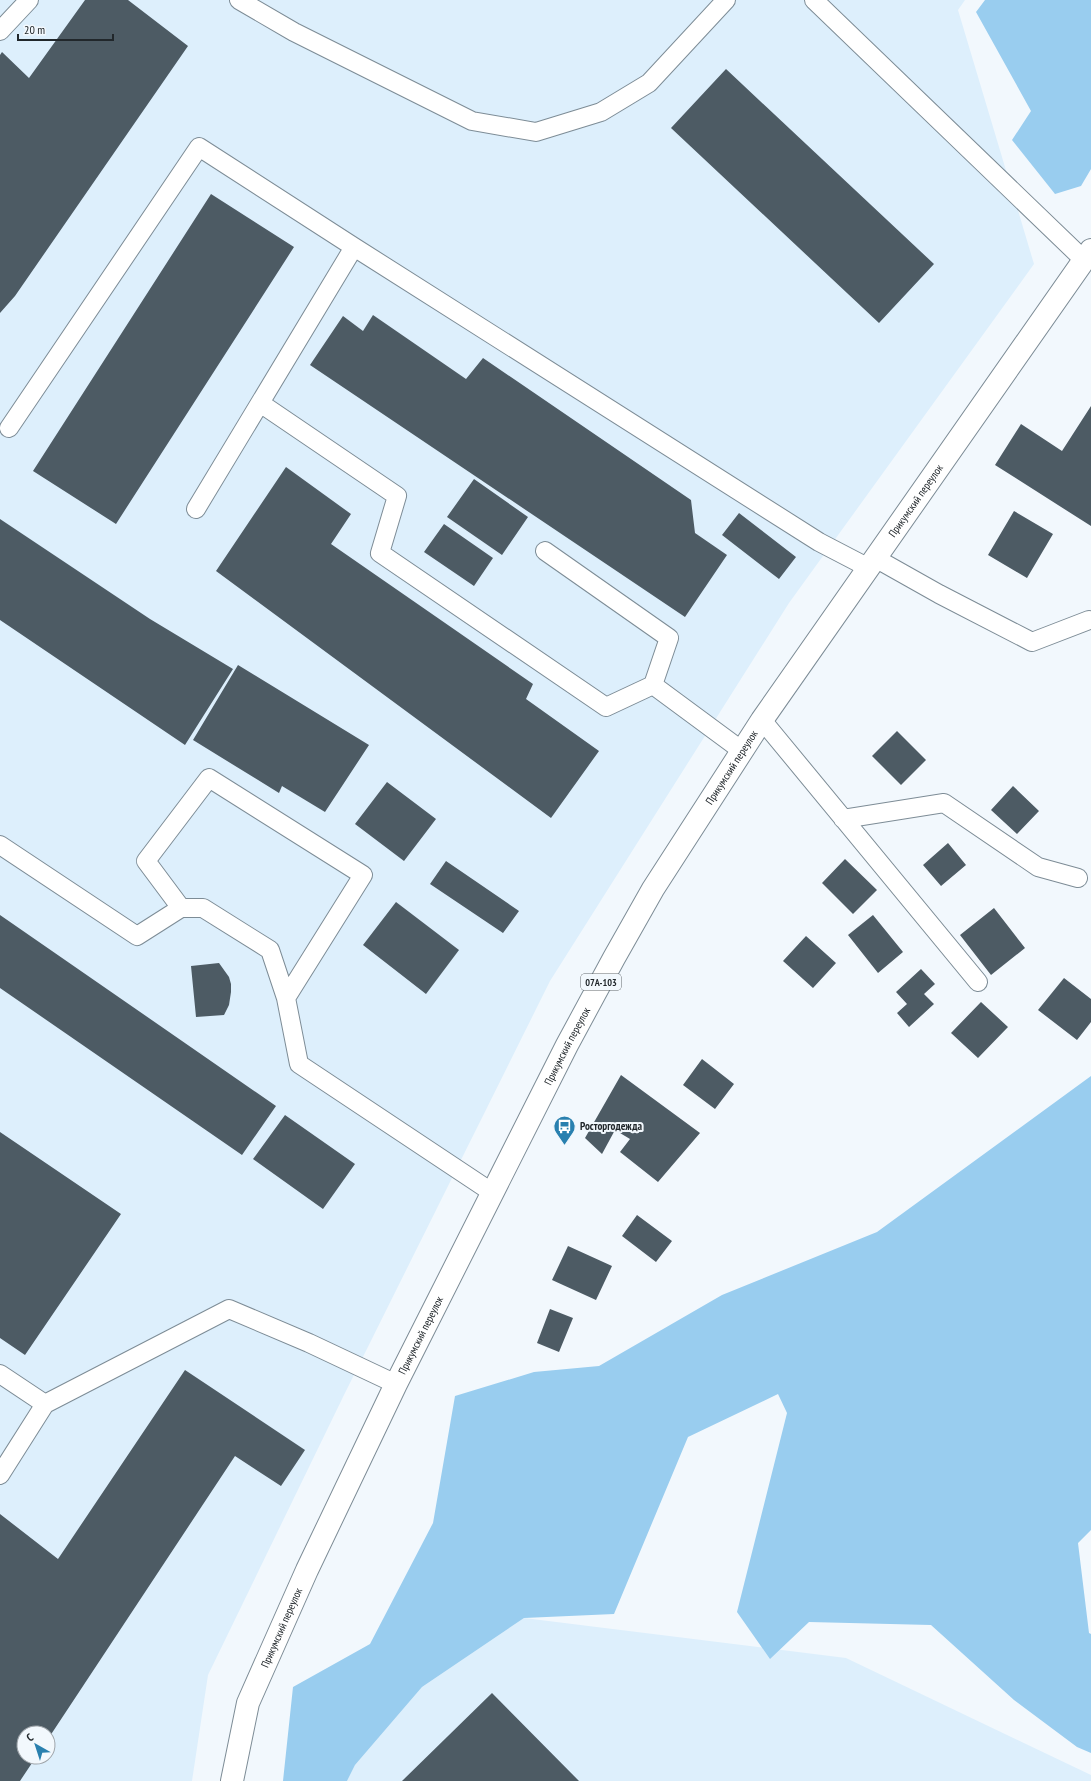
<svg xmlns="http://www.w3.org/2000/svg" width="1091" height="1781" font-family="'PT Sans Narrow',sans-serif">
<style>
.built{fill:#ddeffc;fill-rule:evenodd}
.green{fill:#99cdef}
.building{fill:#4d5b64}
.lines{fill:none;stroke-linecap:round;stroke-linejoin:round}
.service-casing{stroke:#7d8c96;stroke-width:20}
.primary-casing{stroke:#7d8c96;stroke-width:24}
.service{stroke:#fff;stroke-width:18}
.primary{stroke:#fff;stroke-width:22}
.labels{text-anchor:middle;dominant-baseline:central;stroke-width:4;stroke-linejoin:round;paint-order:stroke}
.shield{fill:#f2f8fd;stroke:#60666a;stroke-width:1}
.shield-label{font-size:10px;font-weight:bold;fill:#21272b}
.street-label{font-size:11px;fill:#21272b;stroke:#f2f8fd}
.poi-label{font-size:11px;font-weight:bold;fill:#21272b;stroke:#f2f8fd;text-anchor:start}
</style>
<rect width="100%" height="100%" fill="#f2f8fd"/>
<path class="built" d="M0,0h965l-7,10 76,254 -245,339 -239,378 -207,416 -135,278 -16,106h-192zM24,1733h24v24h-24z
M524,1618l322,40 245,117v6h-744l8,-16 67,-78z"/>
<path class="green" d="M985,0h106v169l-10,17 -26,8 -43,-54 19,-29 -55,-99z
M1091,1076v454l-13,13 11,90 2,1v119l-14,-6 -63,-47 -83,-75 -122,-3 -39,37 -33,-47 50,-199 -9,-19 -90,43 -74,177 -90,4 -102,69 -67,78 -8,16h-64l10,-94 77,-43 63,-121 22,-127 79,-24 65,-6 123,-71 155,-63z"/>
<path class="building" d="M85,0h43l60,46 -173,250 -15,17v-258l2,-3 27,26z
M726,69l208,195 -55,59 -208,-195z
M211,194l83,53 -178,277 -83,-53z
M373,315l93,64 17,-21 208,142 4,33 32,22 -42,62 -375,-252 33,-49 20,15z
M1091,406v120l-96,-61 26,-41 41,27z
M286,467l65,47 -20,30 202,140 -7,15 73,52 -48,67 -335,-247z
M474,479l54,38 -26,38 -55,-38z
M1014,511l39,23 -26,44 -39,-23z
M739,513l57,44 -17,22 -57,-44z
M0,519l150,100 83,50 -48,76 -185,-125z
M444,524l49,34 -19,28 -50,-34z
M238,665l131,80 -44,67 -43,-26 -3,7 -86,-53z
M897,731l29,29 -25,25 -29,-29z
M387,782l49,37 -32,42 -49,-37z
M1013,786l26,25 -22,23 -26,-24z
M948,843l18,22 -25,21 -18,-21z
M845,859l32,31 -24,24 -31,-31z
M446,861l73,50 -16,22 -73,-49z
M396,902l63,48 -33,44 -63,-49z
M994,908l31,40 -34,27 -31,-40z
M0,915l276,191 -34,49 -242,-167z
M873,915l30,37 -25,21 -30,-38z
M806,936l30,27 -23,25 -30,-27z
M219,963l10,14 2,7v8l-2,13 -5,10 -28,2 -5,-51z
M921,969l14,15 -11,10 10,10 -25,23 -12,-14 10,-9 -11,-12z
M1064,978l27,21v23l-14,18 -39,-30z
M981,1002l27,25 -30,31 -27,-25z
M702,1059l32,25 -19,25 -32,-24z
M621,1075l79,58 -42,49 -38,-30 10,-13 -15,-9 -13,24 -17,-16z
M285,1115l70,49 -32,45 -70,-50z
M0,1132l121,82 -96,141 -25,-17z
M637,1215l35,26 -16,21 -34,-26z
M568,1246l44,20 -16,34 -44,-20z
M550,1309l23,9 -14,34 -22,-9z
M185,1370l120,80 -24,36 -46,-30 -187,283v-6h-24v24h12l-16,24h-20v-267l58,45z
M492,1693l87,88h-177z"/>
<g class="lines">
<defs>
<path id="service" d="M239,0l55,32 178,89 64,11 65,-20 48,-29 77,-83
M814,0l270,260
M0,31l29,-31
M260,403l137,93 -17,57 226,154 47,-22 88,65
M9,428l190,-281 155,100 465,295 50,26
M196,509l158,-262
M545,551l124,87 -16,47
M875,558l64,36 93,48 57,-22
M762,720l216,262
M843,819l101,-16 94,64 40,11
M0,845l137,91 44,-28h22l67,42 16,48 13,66 194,129
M181,908l-35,-47 63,-83 154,97 -77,123
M0,1374l45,30
M0,1475l45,-71 184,-95 80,34 87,41"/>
<g id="primary">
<path id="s1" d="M232,1781l16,-78 59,-133 89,-186 171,-339 47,-87 39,-69 109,-169 329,-470"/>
</g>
</defs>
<use href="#service" class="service-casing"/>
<use href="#primary" class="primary-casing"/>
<use href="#service" class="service"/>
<use href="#primary" class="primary"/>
</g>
<defs>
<symbol id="bus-pin" viewBox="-11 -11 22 30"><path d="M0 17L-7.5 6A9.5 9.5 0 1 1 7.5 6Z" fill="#2980af" stroke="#f2f8fd"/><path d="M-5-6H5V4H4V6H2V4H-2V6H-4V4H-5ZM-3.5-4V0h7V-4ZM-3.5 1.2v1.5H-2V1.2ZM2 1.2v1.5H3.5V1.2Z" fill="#fff"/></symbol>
</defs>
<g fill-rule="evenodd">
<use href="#bus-pin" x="552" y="1114" width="25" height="34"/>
</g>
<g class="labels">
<rect class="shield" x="581" y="974" width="40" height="16" rx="3"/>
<g class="shield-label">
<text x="601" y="982">07А-103</text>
</g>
<g class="street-label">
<text stroke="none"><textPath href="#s1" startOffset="1458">Прикумский переулок</textPath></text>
<text stroke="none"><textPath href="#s1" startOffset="1134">Прикумский переулок</textPath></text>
<text stroke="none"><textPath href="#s1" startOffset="810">Прикумский переулок</textPath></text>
<text stroke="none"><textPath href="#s1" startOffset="486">Прикумский переулок</textPath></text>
<text stroke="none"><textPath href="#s1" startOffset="162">Прикумский переулок</textPath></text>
</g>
<g class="poi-label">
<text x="580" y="1126">Росторгодежда</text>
</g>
</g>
<g transform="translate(36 1745) rotate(321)"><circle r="19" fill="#f2f8fd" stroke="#9ea4a9"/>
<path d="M0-3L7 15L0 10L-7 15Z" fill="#2980af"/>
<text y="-6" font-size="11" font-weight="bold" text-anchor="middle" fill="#21272b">С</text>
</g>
<path d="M18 34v6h95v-6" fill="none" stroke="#21272b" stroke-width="2"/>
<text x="24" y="34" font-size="12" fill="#21272b" stroke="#f2f8fd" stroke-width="3" paint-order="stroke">20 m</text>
</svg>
